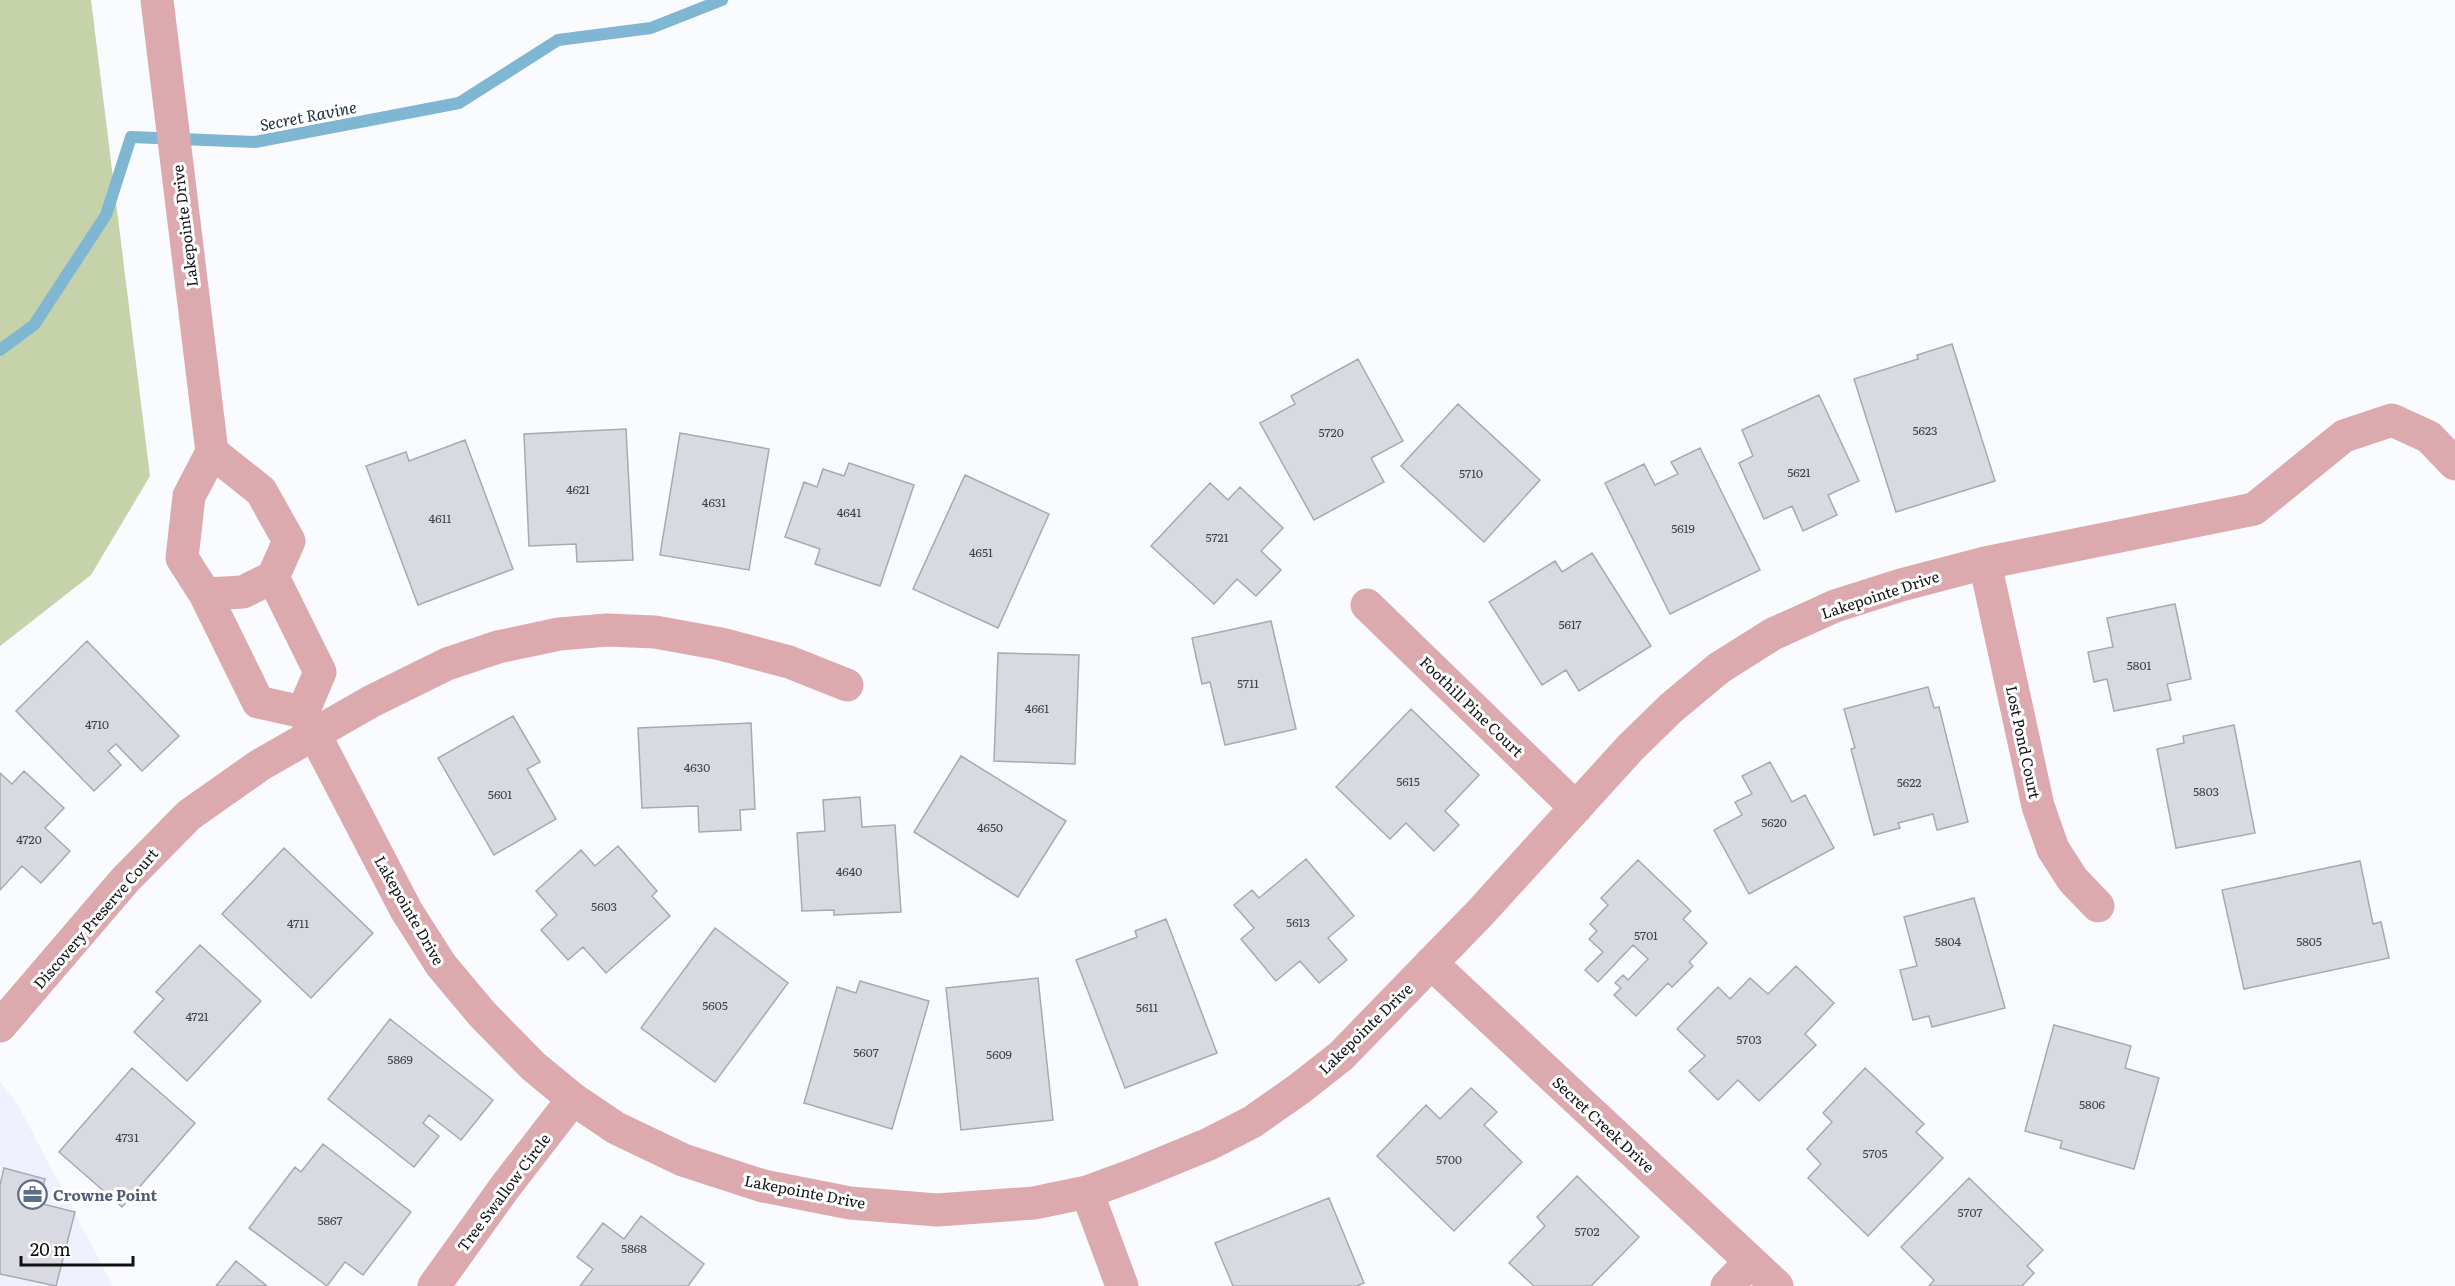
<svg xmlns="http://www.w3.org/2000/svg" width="2455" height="1286" font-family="Literata,serif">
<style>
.built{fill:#eff2fe}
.green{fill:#c5d2aa}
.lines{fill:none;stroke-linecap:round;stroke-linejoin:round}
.stream{stroke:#7fb7d2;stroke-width:12}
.building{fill:#d8d9e1;stroke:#a8a9b1;stroke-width:1.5}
.minor{stroke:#dcaaae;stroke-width:33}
.labels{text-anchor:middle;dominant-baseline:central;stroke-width:6;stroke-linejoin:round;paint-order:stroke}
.number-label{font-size:12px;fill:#424346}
.street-label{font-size:15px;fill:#101113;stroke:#fff}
.service-label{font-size:15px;font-weight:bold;fill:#4e5e75;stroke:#fff;text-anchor:start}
.water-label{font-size:16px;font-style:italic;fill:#132e3a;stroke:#fff}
</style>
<rect width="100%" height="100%" fill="#fafbfe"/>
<path class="built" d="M0,1081l17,22 96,183h-113z"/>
<path class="green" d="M0,0h91l59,476 -59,99 -91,71z"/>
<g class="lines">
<path class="stream" d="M0,350l34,-25 72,-110 25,-78 124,5 204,-39 99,-63 93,-12 71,-28"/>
</g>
<path class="building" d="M1952,344l43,137 -99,31 -42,-133 64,-20 -1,-4z
M1358,359l45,82 -32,17 13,24 -70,38 -54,-97 35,-19 -4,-8z
M1819,395l40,86 -31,14 9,20 -34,16 -11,-25 -28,13 -25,-56 14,-7 -11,-26z
M1458,404l82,76 -56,62 -83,-76z
M626,429l7,131 -56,2 -1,-18 -47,2 -5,-112z
M680,433l89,16 -20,121 -89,-15z
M465,440l48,129 -95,36 -52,-139 40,-14 3,9z
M1700,448l60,122 -90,44 -65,-131 39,-19 11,21 23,-11 -7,-12z
M849,463l65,22 -34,101 -65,-22 5,-15 -35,-12 19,-55 13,5 6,-18 21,7z
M965,475l84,39 -51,114 -85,-39z
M1210,483l18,17 12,-13 43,41 -22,23 20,19 -25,26 -19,-17 -23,25 -63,-58z
M1592,553l59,93 -72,45 -13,-21 -24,15 -53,-83 66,-41 7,11z
M2175,604l16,75 -24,5 4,16 -57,11 -7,-32 -13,3 -6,-30 25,-5 -6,-29z
M1271,621l25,108 -71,16 -15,-63 -8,2 -10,-46z
M87,641l92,95 -37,35 -26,-27 -8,7 13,14 -27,26 -78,-80z
M998,653l81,2 -4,109 -81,-3z
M1928,687l6,21 5,-1 29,115 -31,8 -4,-16 -35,9 2,5 -26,7 -23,-86 4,-1 -11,-39z
M1411,709l68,66 -34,36 14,14 -25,26 -28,-28 -16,16 -54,-52z
M513,716l27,46 -13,7 29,50 -62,36 -56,-97z
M751,723l4,86 -15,1 1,20 -42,2 -1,-26 -56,2 -4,-80z
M2234,725l21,108 -79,15 -19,-99 27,-6 -1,-7z
M961,756l105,65 -48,76 -104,-65z
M1770,762l22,40 13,-7 29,53 -85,46 -35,-64 28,-15 -7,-13 17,-8 -10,-18z
M24,771l40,37 -19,20 25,23 -29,32 -19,-17 -22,24v-117l12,11z
M860,797l2,30 33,-2 6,87 -67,3v-5l-32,1 -5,-78 28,-2 -2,-31z
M618,846l39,45 -5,5 18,20 -64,57 -23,-26 -15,13 -27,-30 16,-15 -21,-24 45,-41 14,16z
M284,848l89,85 -62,65 -89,-84z
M1306,859l48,57 -26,22 19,22 -28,23 -19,-22 -24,20 -35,-42 13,-11 -20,-23 18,-15 7,8z
M1638,860l53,51 -8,8 24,24 -18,19 4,4 -21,21 -4,-4 -32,33 -22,-21 7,-7 -6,-5 8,-8 5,5 20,-21 -15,-14 -35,37 -13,-12 18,-18 -14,-13 8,-8 -7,-7 18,-19 -7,-7z
M2360,861l13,63 8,-2 8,36 -145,31 -22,-99z
M1974,898l31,110 -73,19 -3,-11 -16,4 -13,-50 17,-4 -13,-49z
M1166,919l51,134 -92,35 -49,-128 61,-23 -2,-6z
M715,928l73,55 -73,99 -74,-54z
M200,945l61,56 -74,80 -53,-49 30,-33 -8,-7z
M1796,966l38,37 -29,31 11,11 -57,56 -21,-21 -20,20 -29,-29 16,-15 -28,-27 41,-42 12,12 20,-21 18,16z
M1038,978l15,142 -92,10 -15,-142z
M860,981l69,20 -37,128 -88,-26 33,-116 19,6z
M390,1019l103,81 -32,40 -32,-25 -6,8 16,13 -25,31 -86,-68z
M2054,1025l77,21 -6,22 34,10 -25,91 -74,-21 2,-7 -37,-10z
M132,1068l63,55 -73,84 -63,-55z
M1865,1068l59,56 -8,8 27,26 -75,78 -60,-58 13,-14 -14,-15 25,-27 -9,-9z
M1471,1088l26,24 -13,13 38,37 -68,69 -77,-75 49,-51 14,14z
M323,1144l88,68 -48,63 -18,-13 -18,24 -78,-58 46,-61 6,5z
M4,1168l41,11 -6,24 36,9 -19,74 -56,-12v-89z
M1577,1176l62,61 -48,49h-57l-25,-23 36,-37 -8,-9z
M1969,1178l74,72 -16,16 7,7 -12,13h-93l5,-6 -33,-33z
M1329,1198l35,85 -8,3h-123l-18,-43z
M641,1216l63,48 -16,22h-108l13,-17 -16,-12 26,-34 21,16z
M236,1261l31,25h-51z"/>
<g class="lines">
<path class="minor" d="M157,0l55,452 -23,44 -7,62 23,36 53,108 45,10
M212,452l49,39 28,50 -16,36
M1985,563l53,243 15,43 20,31 25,26
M273,577l47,95 -17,40 103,198 35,55 42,50 50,51 40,33 43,29 67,32 80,26 87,17 87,7 97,-7 53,-11 49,-18 73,-30 43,-22 47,-33 42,-33 139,-143 150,-165 41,-40 48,-40 54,-34 62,-28 66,-21 84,-22 269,-54 90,-73 48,-16 37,17 26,27
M205,594l38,-2 30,-15
M1367,605l209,203
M1431,963l346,323
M0,1026l125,-146 64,-65 71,-50 112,-64 75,-37 51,-17 61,-13 48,-4 48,2 66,12 68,18 58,23
M1087,1192l35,94
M434,1286l71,-99 68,-88
M1727,1286l23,-24"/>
</g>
<defs>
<symbol id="office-ring" viewBox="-11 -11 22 22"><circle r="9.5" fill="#fff" stroke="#5c6f8a" stroke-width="1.5"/><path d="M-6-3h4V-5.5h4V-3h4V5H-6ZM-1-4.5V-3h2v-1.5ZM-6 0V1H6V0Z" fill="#5c6f8a"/></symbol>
</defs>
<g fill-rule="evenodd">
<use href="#office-ring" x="16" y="1178" width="33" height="33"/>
</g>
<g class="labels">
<g class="number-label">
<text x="1925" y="430">5623</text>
<text x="1331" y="432">5720</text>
<text x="1799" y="472">5621</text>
<text x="1471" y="473">5710</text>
<text x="578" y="489">4621</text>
<text x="714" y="502">4631</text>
<text x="849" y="512">4641</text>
<text x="440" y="518">4611</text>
<text x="1683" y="528">5619</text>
<text x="1217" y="537">5721</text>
<text x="981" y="552">4651</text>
<text x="1570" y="624">5617</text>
<text x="2139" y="665">5801</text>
<text x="1248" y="683">5711</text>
<text x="1037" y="708">4661</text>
<text x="97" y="724">4710</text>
<text x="697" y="767">4630</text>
<text x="1408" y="781">5615</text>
<text x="1909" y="782">5622</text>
<text x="2206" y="791">5803</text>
<text x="500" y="794">5601</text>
<text x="1774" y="822">5620</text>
<text x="990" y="827">4650</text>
<text x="29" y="839">4720</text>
<text x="849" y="871">4640</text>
<text x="604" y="906">5603</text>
<text x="1298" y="922">5613</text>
<text x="298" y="923">4711</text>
<text x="1646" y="935">5701</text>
<text x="1948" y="941">5804</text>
<text x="2309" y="941">5805</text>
<text x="715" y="1005">5605</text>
<text x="1147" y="1007">5611</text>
<text x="197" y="1016">4721</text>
<text x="1749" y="1039">5703</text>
<text x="866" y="1052">5607</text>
<text x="999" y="1054">5609</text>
<text x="400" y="1059">5869</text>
<text x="2092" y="1104">5806</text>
<text x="127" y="1137">4731</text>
<text x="1875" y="1153">5705</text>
<text x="1449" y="1159">5700</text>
<text x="1970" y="1212">5707</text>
<text x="330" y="1220">5867</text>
<text x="1587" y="1231">5702</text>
<text x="634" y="1248">5868</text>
</g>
<g class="street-label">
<text transform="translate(184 226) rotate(-97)">Lakepointe Drive</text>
<text transform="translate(1880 594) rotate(-18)">Lakepointe Drive</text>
<text transform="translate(1472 706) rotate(44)">Foothill Pine Court</text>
<text transform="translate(2024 742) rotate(78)">Lost Pond Court</text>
<text transform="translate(410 910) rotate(60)">Lakepointe Drive</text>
<text transform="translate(95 918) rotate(-49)">Discovery Preserve Court</text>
<text transform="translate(1365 1028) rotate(-44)">Lakepointe Drive</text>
<text transform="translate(1604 1124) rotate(43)">Secret Creek Drive</text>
<text transform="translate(805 1191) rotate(11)">Lakepointe Drive</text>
<text transform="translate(503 1192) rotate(-53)">Tree Swallow Circle</text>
</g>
<g class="service-label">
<text x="53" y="1194">Crowne Point</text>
</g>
<g class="water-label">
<text transform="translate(308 115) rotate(-11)">Secret Ravine</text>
</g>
</g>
<path d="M21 1256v9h112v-9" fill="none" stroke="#101113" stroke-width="3"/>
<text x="30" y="1256" font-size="18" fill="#101113" stroke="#ffffff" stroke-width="4.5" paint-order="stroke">20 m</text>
</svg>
